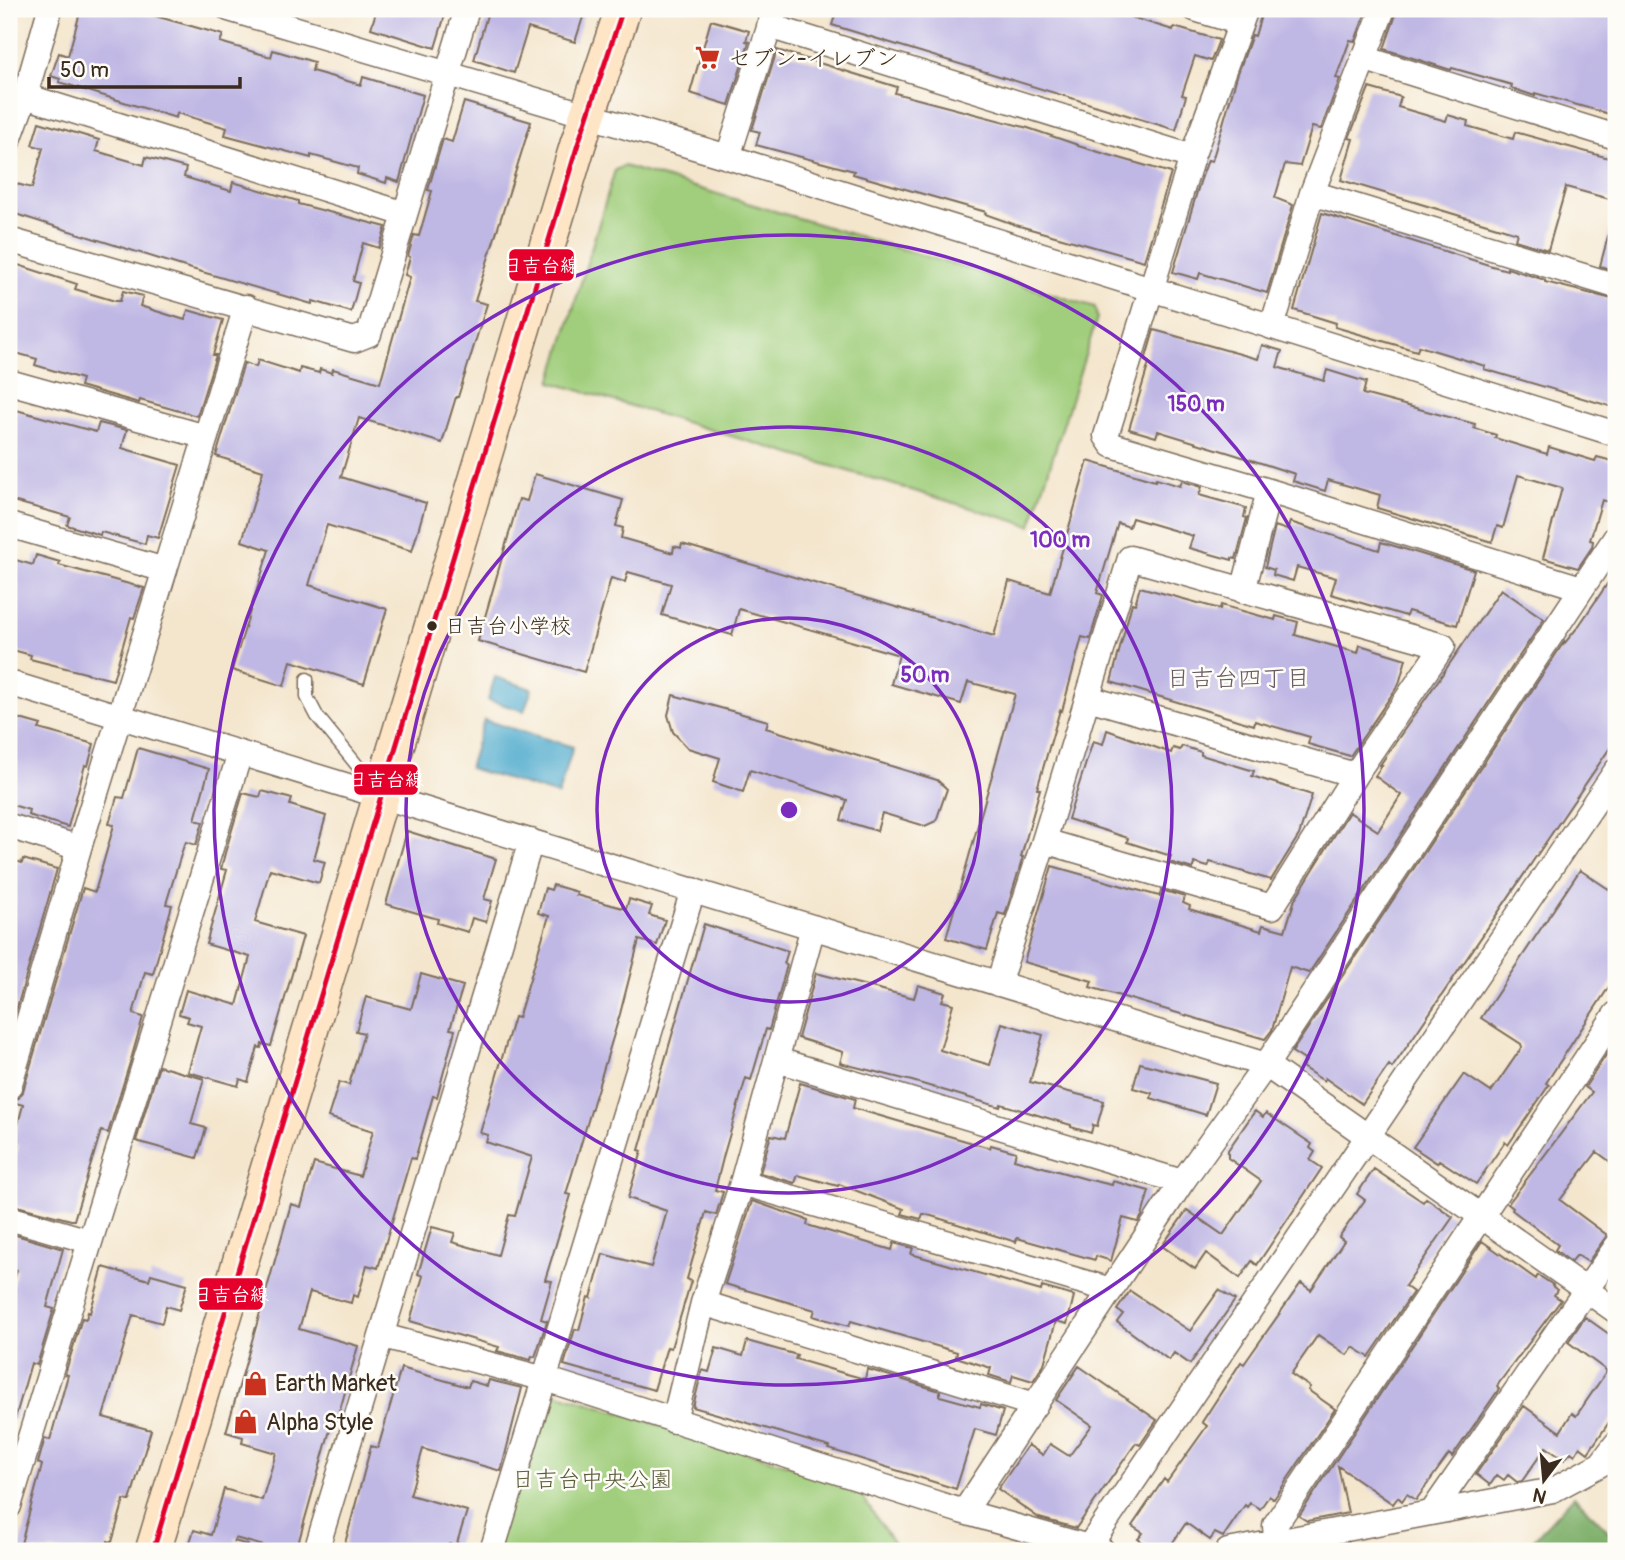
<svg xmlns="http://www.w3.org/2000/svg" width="1625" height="1560" font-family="Pangolin,'Klee One',sans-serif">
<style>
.green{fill:#a0ce7c;stroke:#6e7c4d;stroke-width:2}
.forest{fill:#80b16c;stroke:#5e6e45;stroke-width:2}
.water{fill:#51acce;stroke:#466b76;stroke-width:2}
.building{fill:#bfb7e4}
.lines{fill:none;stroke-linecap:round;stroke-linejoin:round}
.lane-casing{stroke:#7c6c5b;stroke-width:15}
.street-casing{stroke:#7c6c5b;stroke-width:27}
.secondary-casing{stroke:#7c6c5b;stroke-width:38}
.lane{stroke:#fff;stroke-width:12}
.street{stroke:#fff;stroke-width:24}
.secondary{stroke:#fde5c5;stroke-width:35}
.bus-1-casing{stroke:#fdfcf7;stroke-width:10}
.bus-1{stroke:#e4002b;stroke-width:5}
.ring{fill:none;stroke:#7b2cbf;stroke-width:3.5}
.bus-dot{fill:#3b2a1e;stroke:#fdfcf7;stroke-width:2.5}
.labels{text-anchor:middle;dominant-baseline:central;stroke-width:5;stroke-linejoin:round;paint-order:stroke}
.bus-label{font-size:21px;fill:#3b2a1e;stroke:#fdfcf7;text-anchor:start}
.poi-label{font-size:23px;fill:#3b2a1e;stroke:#fdfcf7;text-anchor:start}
.park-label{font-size:23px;fill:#595b3a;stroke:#fdfcf7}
.neighbourhood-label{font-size:24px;fill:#695b63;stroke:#fdfcf7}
.centre{fill:#7b2cbf;stroke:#fdfcf7;stroke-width:3.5}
.ring-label{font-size:21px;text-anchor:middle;font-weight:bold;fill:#7b2cbf;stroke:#fdfcf7;stroke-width:5;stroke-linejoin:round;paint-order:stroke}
.line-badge{stroke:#fdfcf7;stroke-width:2.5}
.badge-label{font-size:19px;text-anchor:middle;font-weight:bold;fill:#fff}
</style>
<rect width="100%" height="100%" fill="#fdfcf7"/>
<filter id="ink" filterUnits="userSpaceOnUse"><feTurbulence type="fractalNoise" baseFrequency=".0143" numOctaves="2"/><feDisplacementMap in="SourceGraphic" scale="14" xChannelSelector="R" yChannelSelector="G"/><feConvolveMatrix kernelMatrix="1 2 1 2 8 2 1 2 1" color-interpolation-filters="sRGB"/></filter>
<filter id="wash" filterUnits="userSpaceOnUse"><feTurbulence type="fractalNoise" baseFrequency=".00686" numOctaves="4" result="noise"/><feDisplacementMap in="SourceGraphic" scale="28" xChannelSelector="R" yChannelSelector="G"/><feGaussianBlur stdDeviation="1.57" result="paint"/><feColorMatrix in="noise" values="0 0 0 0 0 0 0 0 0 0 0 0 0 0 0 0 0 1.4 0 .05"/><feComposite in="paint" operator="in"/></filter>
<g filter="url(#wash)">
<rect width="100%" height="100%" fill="#f4e6cd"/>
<path class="green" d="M624,166l471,141 2,11 -66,208 -480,-144 64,-212z
M550,1391l304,94 45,66h-408z"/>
<path class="forest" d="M1574,1496l42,43v12h-93z"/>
<path class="water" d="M495,677l37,12 -8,22 -36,-11z
M484,720l89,27 -15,48 -89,-27z"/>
<g id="blocks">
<path class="building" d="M81,9h49l93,26 -3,7 51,15 2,-7 41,12 -2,9 49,14 2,-8 60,18 -24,87 -12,-4 -1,5 -29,-9 1,-6 -47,-13v3l-56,-15 -30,-8 2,-7 -50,-15 -1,5 -117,-36 1,-3 -9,-3 8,-23 9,3z
M377,9h48l20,6 -10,33 -64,-20z
M483,9h85l16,5 -9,28 -47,-14 -14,45 -40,-13 13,-45 -5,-1z
M837,9h60l25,7 1,-7h189l12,3v3l49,15 1,-3 45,13 -8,21 -16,-5 -13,39 4,1 -10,34 -344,-105z
M1263,9h104l-12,32 -5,-1 -14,38 4,1 -19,50 -9,-2 -12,39 -15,-2 -10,34 18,7 -26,88 -67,-20 -2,6 -25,-7 27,-90 8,-22 4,1 25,-85 15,-41 3,1z
M1398,9h200l18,5v102l-81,-23v3l-24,-8 1,-3 -60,-17 -1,2 -67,-21z
M711,20l38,11 -3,10 3,1 -20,63 -39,-12z
M777,50l120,37 -2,6 133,35 50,17v1l93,27 -27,88 -128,-36 -31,-11 1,-2 -133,-38 1,-3 -98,-26 4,-13 -8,-2z
M1369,88l32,9 -3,10 48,14 2,-6 20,6 -1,5 46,13 2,-7 101,28v28l-3,12 -47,-13 -18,63 -33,-10 2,-7 -176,-53 12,-41 -4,-1z
M464,102l67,20 -56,179 12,3 -29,93h-2l-14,46 -83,-25 -18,59 85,26 -14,48 -85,-26 -18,60 78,24 -23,75 -73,-23 -7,25 -52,-16 37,-120 -27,-9 21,-70 -47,-15 28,-93 12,4 2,-7 41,13 1,-5 19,5 1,-4 12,4 1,-4 47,14 30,-106 -5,-2 5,-18 -2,-1 6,-21 5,1 13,-45 -4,-1 15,-51 9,3z
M39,122l60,18 -3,11 48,14 2,-8 40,11 -2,9 47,14 2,-9 65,19v3l88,23 -7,21 -16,-5 -10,38 6,2 -8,29 -38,-11 -1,3 -127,-37 -176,-55v-14l4,-15 19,5 11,-40 -11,-3z
M1322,213l170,53 15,4v-2l38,12v2l71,18v108l-132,-39 1,-3 -66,-20 -2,5 -82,-24 1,-4 -42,-13z
M1610,229l6,1v41l-16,-5z
M9,262l68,22 -2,5 40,12h5l3,-10 20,5 -3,10 45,14 3,-10 35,10 -10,35h3l-19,61 -57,-16 -1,3 -59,-17 2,-7 -47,-14 2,-6 -28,-8z
M1154,330l104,29 4,-14 20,6 -5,16 47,14 3,-11 39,12 -3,12 112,30 -1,4 22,7 -1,3 52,16 2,-7 46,14 2,-4 19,5v15l-7,25 -7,-2 -12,40 3,1 -1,6 -14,21 -35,-10 19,-70 -44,-13 -15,53 -6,-2 -5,16 -115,-34 3,-13 -52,-15 -3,11 -32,-10 2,-7 -62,-20 -75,-23 -2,6 -27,-8 20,-66 -4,-2z
M9,408l87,24 3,-9 28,7 -5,18 58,17 -22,73 -11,-3 -2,9 -44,-12 -1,3 -33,-10 3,-8 -61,-17z
M1088,461l67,20 1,-2 24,7 2,-5 20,6 -3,8 47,13 -2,9 3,1 -11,41 -4,-1v2l-43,-12 4,-12 -61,-18 -3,9 -11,-4 -21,70 6,2 -13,44 -8,-2 -20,74 -2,-1 -23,79h3l-19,68h2l-18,58 -7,-2 -11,37 -41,-12 69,-244 -47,-12 -7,22 -70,-20 8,-29 -160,-46 -7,26 -70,-20 9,-31 -43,-12 -3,10 -14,-4 -27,94 -106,-31 41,-142 8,2 8,-27 88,26 -7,26 7,2 -2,10 52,15 1,-7 7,2 1,-4 312,92 15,-55 41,12z
M1290,522l89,28 2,-8 93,28 -17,55 -49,-14 -2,5 -75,-22 5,-16 -39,-11 -4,14 -20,-6 1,-5 -9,-3 10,-41 12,4z
M36,555l24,7 -1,3 85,23 -10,30 -3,-1 -18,63 -83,-21 1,-4 -22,-6v-91l24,7z
M1616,571v168l-206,303 -18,26 -3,-3 -27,39 -37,-26 -1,3 -22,-14 4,-6 -14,-9 272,-410v2l14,-17z
M1140,587l80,22 1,-4 54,15 1,-4 22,6 -3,13 63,18 2,-8 46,14 -7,25 -49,72 -42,-12 2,-7 -55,-16 -1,4 -143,-43 21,-79 3,1z
M1501,589l43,30 -235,354 -19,-6 -18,63 -7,9 -175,-52 2,-6 -68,-19 28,-96 103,29 5,1 1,-6 24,7 -2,6 7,3 -1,3 72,22 2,-6 22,6 10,-32 54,-87 29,19 23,-36 -26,-19 7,-11h-2z
M673,695l95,26 -2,7 171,52 10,9 -11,32 -11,5 -43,-13 -5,18 -36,-11 6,-20 -97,-30 -7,22 -30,-10 7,-24 -32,-10 -15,-16 -5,-17z
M13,717l28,8 -2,4 55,15 -6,22 -3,-1 -17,62 -40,-12 1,-5 -20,-6v-72z
M1107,730l64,23 2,-5 7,2 2,-4 19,6v3l53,16 -2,5 60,19 -13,40 -28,45 -61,-18 -2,5 -14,-4 -1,6 -24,-7 2,-6 -44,-14 1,-4 -60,-19 25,-78 10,3z
M138,748l71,21 -14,51 8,2 -7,23 -10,-3 -3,6 -17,56 6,1 -19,69 -8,-2 -12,42 10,3 -11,39 -24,77 -7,-2 -27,89h-3l-62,-16v-25l10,-34 -6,-2 10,-38 -14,-4 10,-3 4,-7 60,-203 12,4 19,-67 -5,-1 8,-27 7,1z
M262,791l30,8 -2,6 36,11 -12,43 11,3 -6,21 -49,-14 -15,53 48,14 -32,110 -9,-2 -1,4 -3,-1 -10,35 -8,-3 -2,7 -50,-14 13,-46 -14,-4 2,-5 -10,-3 7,-24 51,15 13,-48 -44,-13 21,-74 -6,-1 4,-16 18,-60 17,4z
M407,831l89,28 -12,40 8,2 -6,21 -14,-4 -4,14 -31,-9 1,-4 -52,-15z
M9,859l13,4 1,-4 34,10 -48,166z
M1580,870l36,24v82l-70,107 3,2 -41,60 -3,-3 -29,42 -37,-24 -2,3 -24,-16 51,-73 27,18 31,-45 -1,-3 -40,-26z
M553,885l24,7 -1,3 50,14 3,-10 23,7 -3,9 16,5 -8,25 -18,-5 -19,74 -54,180 5,1 -26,85 7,1 -11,38 6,2 -12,36 -3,-1 -1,4 -34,-9 2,-4 -89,-26 13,-45 -5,-2 14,-47 23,6 -3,9 46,13 11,-40 6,1 17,-59 -46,-15 2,-7 -8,-2 34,-116 4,1 31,-102 -11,-3 7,-25 6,2z
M704,924l84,27 -4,13 3,1 -18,65 -3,-1 -15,51 -5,-2 -22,76 -9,36 8,2 -7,23 -10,-3 -19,67 4,2 -20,67 -4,-1 -13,43 -90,-25 11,-36 4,1 9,-33 3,1 12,-44 48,13 16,-56 -39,-13 14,-47 -3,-1z
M816,973l98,25 4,-13 27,8 -3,8 11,3 -13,46 50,15 12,-42 41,12 -13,47 74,19 -7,25 -4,-1 -2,8 -20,-6v-2l-70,-21 -1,3 -88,-26 -72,-18 3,-11 -45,-14z
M421,974l42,12 -13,43 5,1 -18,67 -4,-1 -18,63 -4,-1 -33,110 -11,-3 -9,32 -5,-2 -2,8 -41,-11 -11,37 59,17 -22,78 -4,-1 -36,128h-14l-47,-13 -1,3 14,4 -1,6h-60l7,-21 17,5 13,-46 38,11 14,-47 -34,-10 1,-6 -17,-5 65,-228 10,3 13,-44 46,13 13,-45 -45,-14 11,-35 10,3 15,-52 -8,-2 10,-34 45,12z
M1616,1040v126l-19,-14 -37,48 47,35 -19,27 -11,-7 -6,7 -16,-12 3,-5 -46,-35 1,-2 -5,-4 84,-112 -7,-5z
M1140,1063l76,20 -10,32 -55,-17 1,-5 -19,-5z
M159,1066l45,13 -13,45 15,4 -9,30 -61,-17z
M800,1083l55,16 -2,9 137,40 1,-3 25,7 -2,7 72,20 26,6 1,-4 36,10 -7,25 -4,6 -15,-4 -12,43 -15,-5 -1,4 -78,-22 -1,4 -91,-28h-2l-2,5 -19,-5 2,-5 -65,-25 -1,2 -40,-11 -3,8 -35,-10 11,-38 14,3z
M1255,1111l8,6 3,-4 46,31 -2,4 5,4 -5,8 12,8 -65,97 -5,-4 -12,17 -34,-25 -11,16 -33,-23 25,-36 36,25 38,-54 -33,-23v-8z
M1374,1169l49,33 3,-4 27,19 -48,69 8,6 -44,65 -16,-10 -6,8 -29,-20 -27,39 19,13 -2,3 27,19 -61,90 -5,-3 -9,13 -10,-6 -3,4 -2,-2 -22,32 -8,-4 -5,7 -24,-17 -19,28h-11l-18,-12 5,-6 -11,-7 32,-47 3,3 40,-56 -5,-4 39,-60 3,2 57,-81 10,7 33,-49 -5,-4 26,-37 -8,-6z
M752,1201l56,19 -1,5 85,25 2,-7 19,5 -2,6 130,37 1,-4 32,9 -7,28 -11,-3 -12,43 -11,17 -20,-6 -2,7 -22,-7 2,-7 -35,-11 1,-5 -106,-31 -2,5 -36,-10 2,-6 -90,-26z
M9,1233l54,16 -16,58 7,2 -17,56 -6,-2 -16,56 -6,-1v-121l8,-27 -8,-2z
M1482,1241l54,38 2,-4 15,10 -1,1 5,4 -3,5 7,5 -62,83 -2,4 2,2 -47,68 -3,-3 -33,46 -9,-6 -5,7 -4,-4 -5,7 -55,-38 10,47 -41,8 -8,-5z
M103,1267l46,13 2,-6 36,10 -8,26 -13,-4 -4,17 -29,-8 -30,102 48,13 -21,71 -6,-1 -12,42 -4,-1 -1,10h-88l23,-86 -4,-2 7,-25 5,2 18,-65 -3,-1 17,-56 4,1 2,-7 2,1z
M1219,1290l16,10 -45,64 -16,-11 -5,7 -52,-38 6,-8 -6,-4 13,-19 60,40z
M1585,1317l31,22v73l-28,41 -8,-6 -5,8 -4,-3 -7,8 -18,-13 -24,34 -5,1 -9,-7 -4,5 -7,-5 -7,10 -14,-11 48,-68 36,26 12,-19 4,3 31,-45 -39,-29z
M747,1341l50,14 -2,4 48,14 22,6 2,-10 73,22v5l40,11 1,-3 22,7 -7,24 -21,-6 -19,60 -127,-40 1,-2 -137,-40 9,-37 7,2 7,-24 27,8z
M1079,1366l78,54 -17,25 -4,-2 -60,85 -37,-10 -41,-29 30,-44 15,10 7,-11 19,12 23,-31 -36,-25z
M401,1368l67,19 2,-6 17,5 2,-6 33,8 -21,83 -78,-22 -13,46 57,16 -11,35 -7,-2 -2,7h-104l28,-105 7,2z"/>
</g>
</g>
<g filter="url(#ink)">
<use href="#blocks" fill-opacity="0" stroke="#7c6c5b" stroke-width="2"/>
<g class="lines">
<defs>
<path id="lane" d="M307,679v18l10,19 61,75"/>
<path id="street" d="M229,9l499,148 888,277
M1195,9l46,14
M1246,9l-54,148 -86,279 6,9 157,46 312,97
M769,26l423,131
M1363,58l253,79
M25,96l380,118
M9,140l16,-44 25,-87
M728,157l47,-148
M1312,193l304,93
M9,240l345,100 15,-6 98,-325
M1272,327l40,-134 71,-184
M9,382l197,55
M9,525l156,45
M1243,591l26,-100
M9,683l1257,382 350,246
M1088,698l267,77
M9,826l70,22
M998,984l46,-143 86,-283 313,88 -88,129 -83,132 -228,-66
M777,1060l405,122
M9,1087l70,-239 167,-541
M742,1183l369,107
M9,1218l80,23
M703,1303l332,102
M383,1336l162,43 419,133 139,39
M674,1421l29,-118 39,-120 71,-256
M9,1506l231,-753
M964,1512l218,-330 84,-117 350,-528
M1432,1512l184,-265
M1276,1542l-1,-17 341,-511
M316,1551l215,-710
M492,1551l201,-661
M1086,1551l530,-780
M1228,1551l325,-61 48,-26 15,-20"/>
<path id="secondary" d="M153,1551l425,-1407 45,-135"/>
</defs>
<use href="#lane" class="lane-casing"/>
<use href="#street" class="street-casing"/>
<use href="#secondary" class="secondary-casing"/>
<use href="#lane" class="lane"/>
<use href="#street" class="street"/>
<use href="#secondary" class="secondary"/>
<defs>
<path id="bus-1" d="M153,1551l425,-1407 45,-135"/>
</defs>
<use href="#bus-1" class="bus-1-casing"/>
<use href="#bus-1" class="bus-1"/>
</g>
</g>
<g class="ring">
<circle cx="789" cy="810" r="192"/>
<circle cx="789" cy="810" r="383"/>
<circle cx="789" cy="810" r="575"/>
</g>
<defs>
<symbol id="supermarket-bare" viewBox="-9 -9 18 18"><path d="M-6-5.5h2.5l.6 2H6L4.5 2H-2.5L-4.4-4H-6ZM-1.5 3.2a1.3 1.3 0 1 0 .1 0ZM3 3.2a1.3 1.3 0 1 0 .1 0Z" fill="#c8321e" stroke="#fdfcf7" stroke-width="2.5" paint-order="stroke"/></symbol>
<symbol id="shop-bare" viewBox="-9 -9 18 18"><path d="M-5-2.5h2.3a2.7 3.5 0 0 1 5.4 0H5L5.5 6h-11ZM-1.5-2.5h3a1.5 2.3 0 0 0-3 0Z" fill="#c8321e" stroke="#fdfcf7" stroke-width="2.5" paint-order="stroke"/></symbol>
</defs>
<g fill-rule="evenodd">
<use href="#supermarket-bare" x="690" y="40" width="35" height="35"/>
<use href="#shop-bare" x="238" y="1366" width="35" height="35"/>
<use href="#shop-bare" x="228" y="1404" width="35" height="35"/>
</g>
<circle class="bus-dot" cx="432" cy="626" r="6"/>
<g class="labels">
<g class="bus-label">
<text x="445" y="626">日吉台小学校</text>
</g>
<g class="poi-label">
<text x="728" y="58">セブン-イレブン</text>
<text x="275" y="1383">Earth Market</text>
<text x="266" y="1422">Alpha Style</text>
</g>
<g class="park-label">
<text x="592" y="1479">日吉台中央公園</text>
</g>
<g class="neighbourhood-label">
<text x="1238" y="678">日吉台四丁目</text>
</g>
</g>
<circle cx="789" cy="810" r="10" class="centre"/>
<g class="ring-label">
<text x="1196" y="411">150 m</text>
<text x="1060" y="547">100 m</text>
<text x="925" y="682">50 m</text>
</g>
<g class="line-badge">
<rect x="508" y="248" width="67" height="34" rx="7" fill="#e4002b"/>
<rect x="353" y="763" width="66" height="33" rx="7" fill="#e4002b"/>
<rect x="198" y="1277" width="66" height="34" rx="7" fill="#e4002b"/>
</g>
<g class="badge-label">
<text x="541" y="272">日吉台線</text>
<text x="386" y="786">日吉台線</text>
<text x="231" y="1301">日吉台線</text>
</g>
<rect width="1625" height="1560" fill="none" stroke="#fdfcf7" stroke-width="35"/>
<g transform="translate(1544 1480) rotate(196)" stroke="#fdfcf7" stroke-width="5" paint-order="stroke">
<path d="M0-5L12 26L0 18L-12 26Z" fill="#3b2a1e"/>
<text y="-10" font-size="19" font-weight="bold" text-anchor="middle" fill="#3b2a1e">N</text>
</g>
<path d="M49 77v10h191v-10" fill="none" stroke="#3b2a1e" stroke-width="3.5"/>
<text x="60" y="77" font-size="21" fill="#3b2a1e" stroke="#fdfcf7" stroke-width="5" paint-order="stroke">50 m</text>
</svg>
